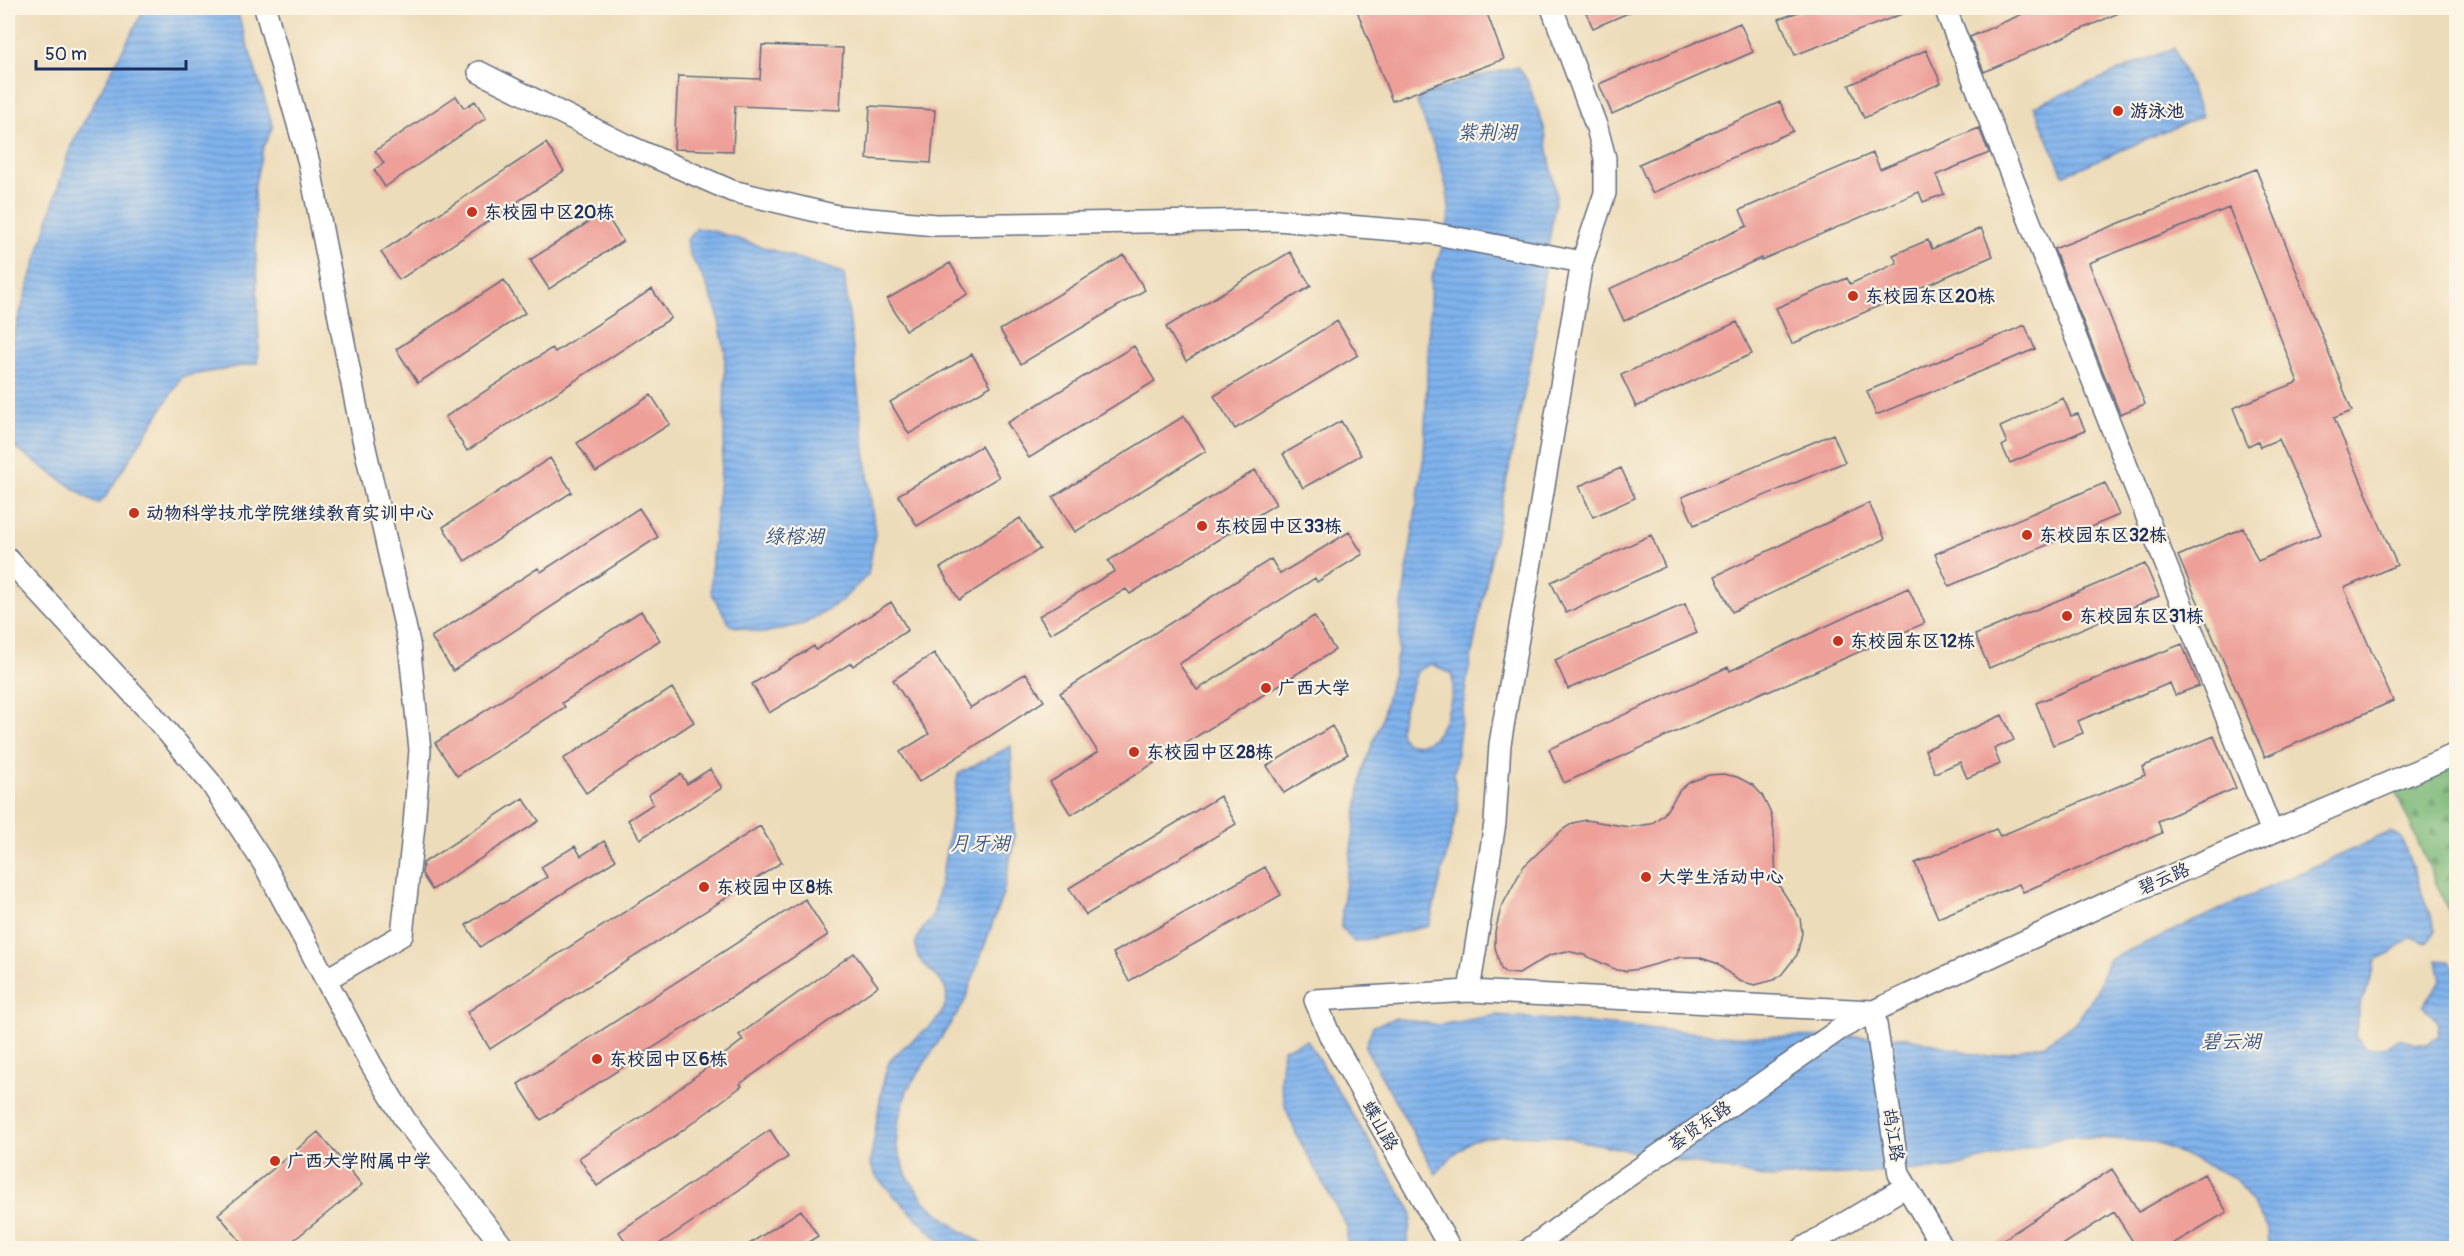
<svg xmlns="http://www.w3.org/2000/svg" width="2464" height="1256" font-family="Pangolin,'LXGW WenKai TC',sans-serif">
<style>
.forest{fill:url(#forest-firs);stroke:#4c746c;stroke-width:1.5}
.water{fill:url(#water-rules);stroke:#4e71a6;stroke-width:1.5;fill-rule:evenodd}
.building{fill:#ed9f98}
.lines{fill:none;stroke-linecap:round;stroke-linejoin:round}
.street-casing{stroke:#646c7e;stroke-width:24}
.street{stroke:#fff;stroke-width:21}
.poi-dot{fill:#c8321e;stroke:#fcf5e5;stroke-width:2}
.labels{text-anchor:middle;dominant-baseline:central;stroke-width:4.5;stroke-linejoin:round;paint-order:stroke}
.poi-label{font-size:18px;font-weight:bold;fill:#1b2f5e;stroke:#fcf5e5;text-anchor:start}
.street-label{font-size:18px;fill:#1b2f5e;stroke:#fcf5e5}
.water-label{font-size:20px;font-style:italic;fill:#395789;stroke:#fcf5e5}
</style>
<defs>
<pattern id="forest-firs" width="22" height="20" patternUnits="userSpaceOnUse" patternTransform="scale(1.5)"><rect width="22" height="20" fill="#7eba7a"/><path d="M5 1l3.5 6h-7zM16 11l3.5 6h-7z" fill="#669867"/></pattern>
<pattern id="water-rules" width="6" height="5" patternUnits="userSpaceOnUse" patternTransform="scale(1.5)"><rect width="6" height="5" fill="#80b3ed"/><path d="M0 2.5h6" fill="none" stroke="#6892c3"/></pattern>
</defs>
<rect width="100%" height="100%" fill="#fcf5e5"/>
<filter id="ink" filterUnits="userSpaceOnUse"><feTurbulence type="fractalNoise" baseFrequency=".0167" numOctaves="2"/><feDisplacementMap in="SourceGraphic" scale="12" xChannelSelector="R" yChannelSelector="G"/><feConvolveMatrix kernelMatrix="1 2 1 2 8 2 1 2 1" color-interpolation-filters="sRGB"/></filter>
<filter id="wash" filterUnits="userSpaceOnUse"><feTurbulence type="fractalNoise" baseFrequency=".008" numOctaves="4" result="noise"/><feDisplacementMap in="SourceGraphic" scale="24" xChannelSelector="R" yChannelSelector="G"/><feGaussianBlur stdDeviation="1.35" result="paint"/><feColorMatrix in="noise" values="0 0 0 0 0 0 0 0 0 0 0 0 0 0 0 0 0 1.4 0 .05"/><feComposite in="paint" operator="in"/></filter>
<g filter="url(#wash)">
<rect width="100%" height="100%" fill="#eddcb9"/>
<path class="forest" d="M2456,760v168l-62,-140z"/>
<path class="water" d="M145,8h91l37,118 -10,22 -9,40 5,161 -2,14 -75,14 -76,119 -7,7h-4l-87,-60v-90l62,-205z
M2174,48l28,68 -139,59 -29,-69z
M1518,67l9,13 17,47 12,68 -24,159 -65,324 -13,97 4,33 -29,118 -75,16 -13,-15 1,-17 21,-141 18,-47 17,-70 4,-47 22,-150 7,-176c7,-17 19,-52 18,-71 -2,-36 -20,-73 -32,-106l5,-6 53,-19zM1431,664l19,9c9,13 -5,52 -16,64 -11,11 -34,11 -34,-8 0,-17 13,-42 17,-58z
M697,228l16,3 131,42 31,261 -7,41 -28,27 -36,22 -41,9 -33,-8 -19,-33 1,-35 12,-117 1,-88 -7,-37 -12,-32 -16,-28 -4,-14z
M1011,746l3,94 -11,54 -39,109 -57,87 -8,28 -3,27 11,31 19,27 35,28 30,17h-45l-69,-70 -7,-15c4,-18 12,-91 20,-102 16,-22 50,-32 56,-59 6,-25 -26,-30 -30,-52 -3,-14 12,-25 17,-36 3,-8 4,-19 6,-27 9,-37 13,-75 19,-113z
M2390,832l11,5 35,94 -9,12 -16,-6 -22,17 -14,7 -6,25 -10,19 -4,32 12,12 20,-3 11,-7 19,5h12l10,-9 -2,-14 -14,-15 18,-26 -4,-20 13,1 6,12v275c-15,0 -46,-4 -58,0h-129l-1,-19 -31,-50 -82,-37 -87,-6 -116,32 -183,10 -213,-42 -53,-1 -30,5 -21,16 -16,18 -71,-127 8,-21 23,-8 43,7 57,-10 237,21 172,1 83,20 57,-13 32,-23 21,-31 10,-30z
M1307,1040l105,172 -6,36h-59v-21l-50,-91 -12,-30 -5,-25 3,-32z"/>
<g id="blocks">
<path class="building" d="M1356,8h129l19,51 -112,42z
M1584,8h56l-47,20z
M1810,8h105v1l-120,46 -16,-36z
M2036,8h94l-146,64 -14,-35z
M1740,23l13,29 -141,62 -13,-30z
M762,45l81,3 -3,62 -105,-4 -2,45 -59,-2 4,-73 82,3z
M1926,50l15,33 -77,35 -15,-33z
M456,96l8,12 11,-7 11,17 -101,69 -11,-17 10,-7 -9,-12z
M1780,102l13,29 -141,62 -13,-29z
M870,106l65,4 -4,53 -64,-4z
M1979,128l10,25 -53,22 8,19 -21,8 -4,-10 -158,68v-2l-137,63 -15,-32 138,-63 -7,-16 133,-57 7,16z
M546,143l18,28 -165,109 -18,-28z
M2256,169l96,242 -18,7 63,147 -53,23 49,113 -128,56 -87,-201 65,-28 15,33 63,-27 -42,-95 -19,8 -2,-6 -10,5 -15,-38 65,-26 -69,-174 -140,55 56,141 -25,10 -66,-165z
M604,212l19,29 -74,48 -19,-29z
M1981,228l12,28 -201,88 -16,-36 71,-30 3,6 47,-21 -4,-8 35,-15 4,9z
M1290,252l21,34 -125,75 -20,-34z
M1124,255l21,35 -124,74 -21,-34z
M950,263l18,31 -62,36 -19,-31z
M504,280l21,33 -107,70 -22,-34z
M652,289l19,29 -204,133 -22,-34 107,-69 3,4z
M1337,321l21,34 -123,74 -21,-33z
M1737,322l15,32 -116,53 -15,-32z
M2025,325l10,24 -159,66 -9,-24z
M1134,346l21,35 -126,77 -22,-35z
M972,354l19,32 -82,48 -19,-32z
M651,395l19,29 -74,48 -19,-29z
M2063,398l8,18 7,-2 7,16 -75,33 -8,-17 5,-3 -7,-16z
M1184,416l22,35 -131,81 -22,-35z
M1341,421l20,34 -58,33 -20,-34z
M1833,434l12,28 -151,63 -12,-28z
M981,446l18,31 -82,49 -19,-31z
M550,458l22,34 -107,69 -22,-34z
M1621,468l14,30 -42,19 -14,-31z
M1255,470l21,34 -146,90 -4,-5 -76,45 -11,-18 76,-45 -7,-10z
M2105,483l14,32 -170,71 -14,-32z
M1869,503l16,36 -153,73 -17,-36z
M639,508l19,29 -205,134 -22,-34 107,-69 3,4z
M1020,518l20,31 -81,51 -19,-32z
M1349,532l14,22 -46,28 -2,-4 -136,86 18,26 117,-74 21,34 -264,165 -21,-33 48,-30 -38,-59 211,-134 9,15z
M1651,535l14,32 -99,46 -15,-31z
M2145,564l14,32 -170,72 -14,-33z
M1908,588l17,35 -157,69 -1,-2 -203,93 -15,-34 179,-82 2,4z
M891,602l17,28 -55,36 -2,-3 -82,50 -17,-29 62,-38 2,4z
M1685,604l12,29 -129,56 -13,-29z
M641,611l19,29 -98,63 3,4 -108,69 -22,-33z
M2182,644l17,42 -24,9 -5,-12 -92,38 5,12 -30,12 -17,-42z
M934,653l36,55 56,-35 18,28 -125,81 -19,-30 29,-18 -36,-54z
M672,688l22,34 -108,71 -23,-34z
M2002,715l12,25 -20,9 6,15 -33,14 -7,-16 -25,11 -10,-23z
M1332,726l16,28 -64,39 -17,-27z
M2214,736l22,52 -78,33 4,12 -139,59 -4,-8 -81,34 -23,-55 81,-34 4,7 145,-61 -3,-8z
M710,769l12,19 -82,51 -12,-19 25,-16 -5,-9 33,-21 6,10z
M1723,774l14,3 16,8 9,10 9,19 3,18 2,49 24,37 2,15 -5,22 -15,19 -8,6 -19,5 -16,-4 -23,-18 -18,-6h-17l-42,12 -14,2 -8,-1 -33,-15 -17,-4 -17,4 -31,19 -13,-1 -5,-4 -6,-22v-15l6,-24 22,-41 39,-37 11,-7 13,-3 43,7 22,-3 13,-10 16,-24 10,-8 19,-7z
M1220,796l16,28 -150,91 -17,-27z
M523,798l16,23 -107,69 -10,-16 1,-11z
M760,826l22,36 -292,187 -23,-37z
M604,841l12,19 -101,63 -35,24 -14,-22 35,-23 1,2 45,-27 -6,-10 34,-21 6,10z
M1265,867l16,28 -152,86 -16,-28z
M805,899l23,36 -287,185 -23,-36z
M854,953l24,33 -138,98 2,2 -67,50 -78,50 -18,-28 72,-48 92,-70 -4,-5z
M770,1130l18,27 -135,91h-23l-11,-16z
M318,1132l44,53 -78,63h-38l-28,-34z
M2112,1169l27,43 65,-38 23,38 -61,36h-29l-23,-36 -56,36h-68z
M801,1210l17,26 -19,12h-56z"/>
</g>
</g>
<g filter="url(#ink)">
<use href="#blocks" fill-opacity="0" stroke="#646c7e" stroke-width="1.5"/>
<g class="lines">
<defs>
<path id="street" d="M265,8l44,155 52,267 48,213 11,107 -6,75 -12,110 -75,44
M1945,8l327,824
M479,72l143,71 110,48 105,25 99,9 341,-5 154,13 151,29
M8,559l143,154 59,69 54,82 107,200 34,56 99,128
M1469,991l26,-168 5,-79 82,-482 23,-69v-35l-8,-30 -45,-120
M1874,1011l25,163 44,74
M1450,1248l-120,-212 -15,-36 154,-9 404,20
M1531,1248l86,-64 223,-155 34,-18 235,-109 347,-148
M1803,1248l102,-61"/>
</defs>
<use href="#street" class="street-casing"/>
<use href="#street" class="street"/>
</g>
</g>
<g class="poi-dot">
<circle cx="2118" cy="111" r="6"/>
<circle cx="472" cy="212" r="6"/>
<circle cx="1853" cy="296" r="6"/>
<circle cx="134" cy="513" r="6"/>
<circle cx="1202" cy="526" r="6"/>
<circle cx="2027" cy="535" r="6"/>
<circle cx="2067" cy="616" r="6"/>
<circle cx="1838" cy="641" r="6"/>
<circle cx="1266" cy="688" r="6"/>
<circle cx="1134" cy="752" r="6"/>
<circle cx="1646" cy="877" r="6"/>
<circle cx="704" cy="887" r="6"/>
<circle cx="597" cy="1059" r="6"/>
<circle cx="275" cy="1161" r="6"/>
</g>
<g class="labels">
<g class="poi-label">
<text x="2130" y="111">游泳池</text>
<text x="484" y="212">东校园中区20栋</text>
<text x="1865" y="296">东校园东区20栋</text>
<text x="146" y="513">动物科学技术学院继续教育实训中心</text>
<text x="1214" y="526">东校园中区33栋</text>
<text x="2039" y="535">东校园东区32栋</text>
<text x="2079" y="616">东校园东区31栋</text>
<text x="1850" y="641">东校园东区12栋</text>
<text x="1278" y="688">广西大学</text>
<text x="1146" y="752">东校园中区28栋</text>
<text x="1658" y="877">大学生活动中心</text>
<text x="716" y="887">东校园中区8栋</text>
<text x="609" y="1059">东校园中区6栋</text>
<text x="287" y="1161">广西大学附属中学</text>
</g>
<g class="street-label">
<text transform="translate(2164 879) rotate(-23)">碧云路</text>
<text transform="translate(1380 1126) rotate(61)">蝶山路</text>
<text transform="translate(1700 1126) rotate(-35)">荟贤东路</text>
<text transform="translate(1893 1135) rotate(81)">鸪江路</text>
</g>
<g class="water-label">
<text x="1487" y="132">紫荆湖</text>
<text x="794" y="536">绿榕湖</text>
<text x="980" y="843">月牙湖</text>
<text x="2231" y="1041">碧云湖</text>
</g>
</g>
<rect width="2464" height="1256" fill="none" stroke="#fcf5e5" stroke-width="30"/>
<path d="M36 60v9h150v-9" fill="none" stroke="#1b2f5e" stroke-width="3"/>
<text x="45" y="60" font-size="18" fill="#1b2f5e" stroke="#fcf5e5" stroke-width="4.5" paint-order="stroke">50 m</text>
</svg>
